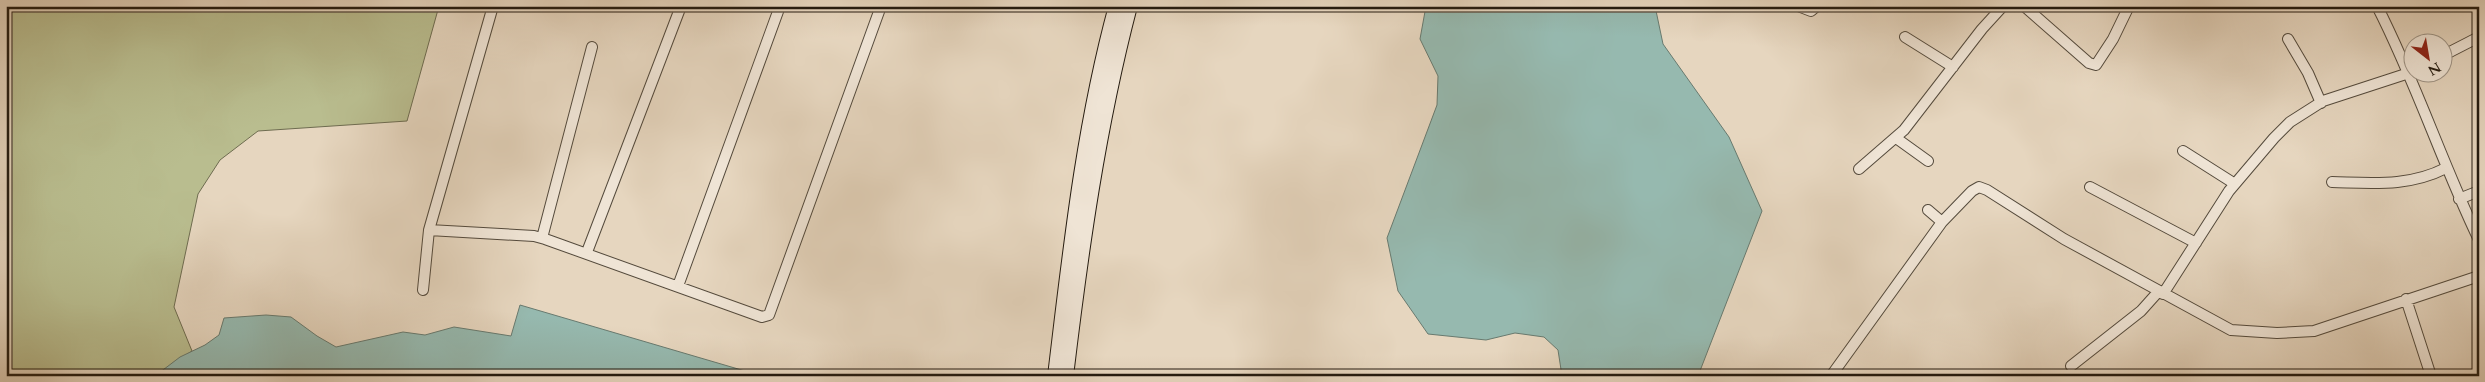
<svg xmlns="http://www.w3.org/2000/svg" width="2485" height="382" font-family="Cardo,serif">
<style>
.green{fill:#b9bd8f;stroke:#6e6c50}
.water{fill:#96b9af;stroke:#687a6f}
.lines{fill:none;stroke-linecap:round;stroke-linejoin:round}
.minor-casing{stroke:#544a3c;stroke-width:12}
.secondary-casing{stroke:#241b10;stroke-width:16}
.minor{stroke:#efe4d5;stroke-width:10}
.secondary{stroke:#efe4d5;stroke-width:14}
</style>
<rect width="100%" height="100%" fill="#e6d6bf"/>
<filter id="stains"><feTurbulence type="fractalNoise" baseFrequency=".004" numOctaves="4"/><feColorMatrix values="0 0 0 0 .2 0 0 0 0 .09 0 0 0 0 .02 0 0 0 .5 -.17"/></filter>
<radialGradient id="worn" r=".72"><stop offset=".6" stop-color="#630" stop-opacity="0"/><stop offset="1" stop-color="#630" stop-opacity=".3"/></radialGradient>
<path class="green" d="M6,6h433l-32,115 -149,10 -38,29 -22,34 -24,113 18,44 -37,25h-149z"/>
<path class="water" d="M1426,6h229l8,38 66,93 33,74 -64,165h-136l-4,-26 -14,-13 -29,-4 -29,7 -58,-6 -30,-43 -11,-53 50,-133 1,-29 -18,-37z
M520,305l242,71h-607l25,-19 25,-12 14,-10 5,-17 42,-3 25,2 26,19 19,11 67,-15 22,3 29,-8 57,9z"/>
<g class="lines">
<defs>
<path id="minor" d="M1798,6l13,5 6,-5
M2024,6l65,57 7,2 17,-26 16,-33
M2377,6c39,76 65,157 102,234
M1905,37l48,30
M2288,39l20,34 13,30
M2442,56l37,-19
M1896,138l32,23
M2183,151l52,33
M1859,169l45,-39 78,-101 21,-23
M2332,182c41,1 77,5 114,-14
M2090,187l106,56
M2459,199l20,-8
M1928,210l14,12
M429,230l105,6 11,3 217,78 7,-2 112,-309
M542,238l50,-191
M587,252l94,-246
M678,286l102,-280
M423,290l6,-60 64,-224
M2163,294l66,-103 45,-53 16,-16 33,-21 89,-29
M2406,299l25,77
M2071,366l70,-55 17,-19
M1831,376l111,-154 30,-31 7,-4 8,3 77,49 167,91 46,3 37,-2 165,-55"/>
<path id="secondary" d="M1055,376c15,-124 28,-249 61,-370
M1066,376c15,-125 32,-248 64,-370"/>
</defs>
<use href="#minor" class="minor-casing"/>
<use href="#secondary" class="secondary-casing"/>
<use href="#minor" class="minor"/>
<use href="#secondary" class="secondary"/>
</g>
<rect width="2485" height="382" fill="none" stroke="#e6d6bf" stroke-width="25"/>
<rect x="8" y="8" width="2470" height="367" fill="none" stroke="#241b10" stroke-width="2.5"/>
<rect x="12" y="12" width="2460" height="357" fill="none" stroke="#241b10"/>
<g transform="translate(2428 58) rotate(149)"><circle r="24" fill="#efe4d5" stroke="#9e9486"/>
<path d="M0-4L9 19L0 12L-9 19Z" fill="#8f2418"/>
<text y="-8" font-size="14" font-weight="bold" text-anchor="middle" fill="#241b10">N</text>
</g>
<rect width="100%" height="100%" filter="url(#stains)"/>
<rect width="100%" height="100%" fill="url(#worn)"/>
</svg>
